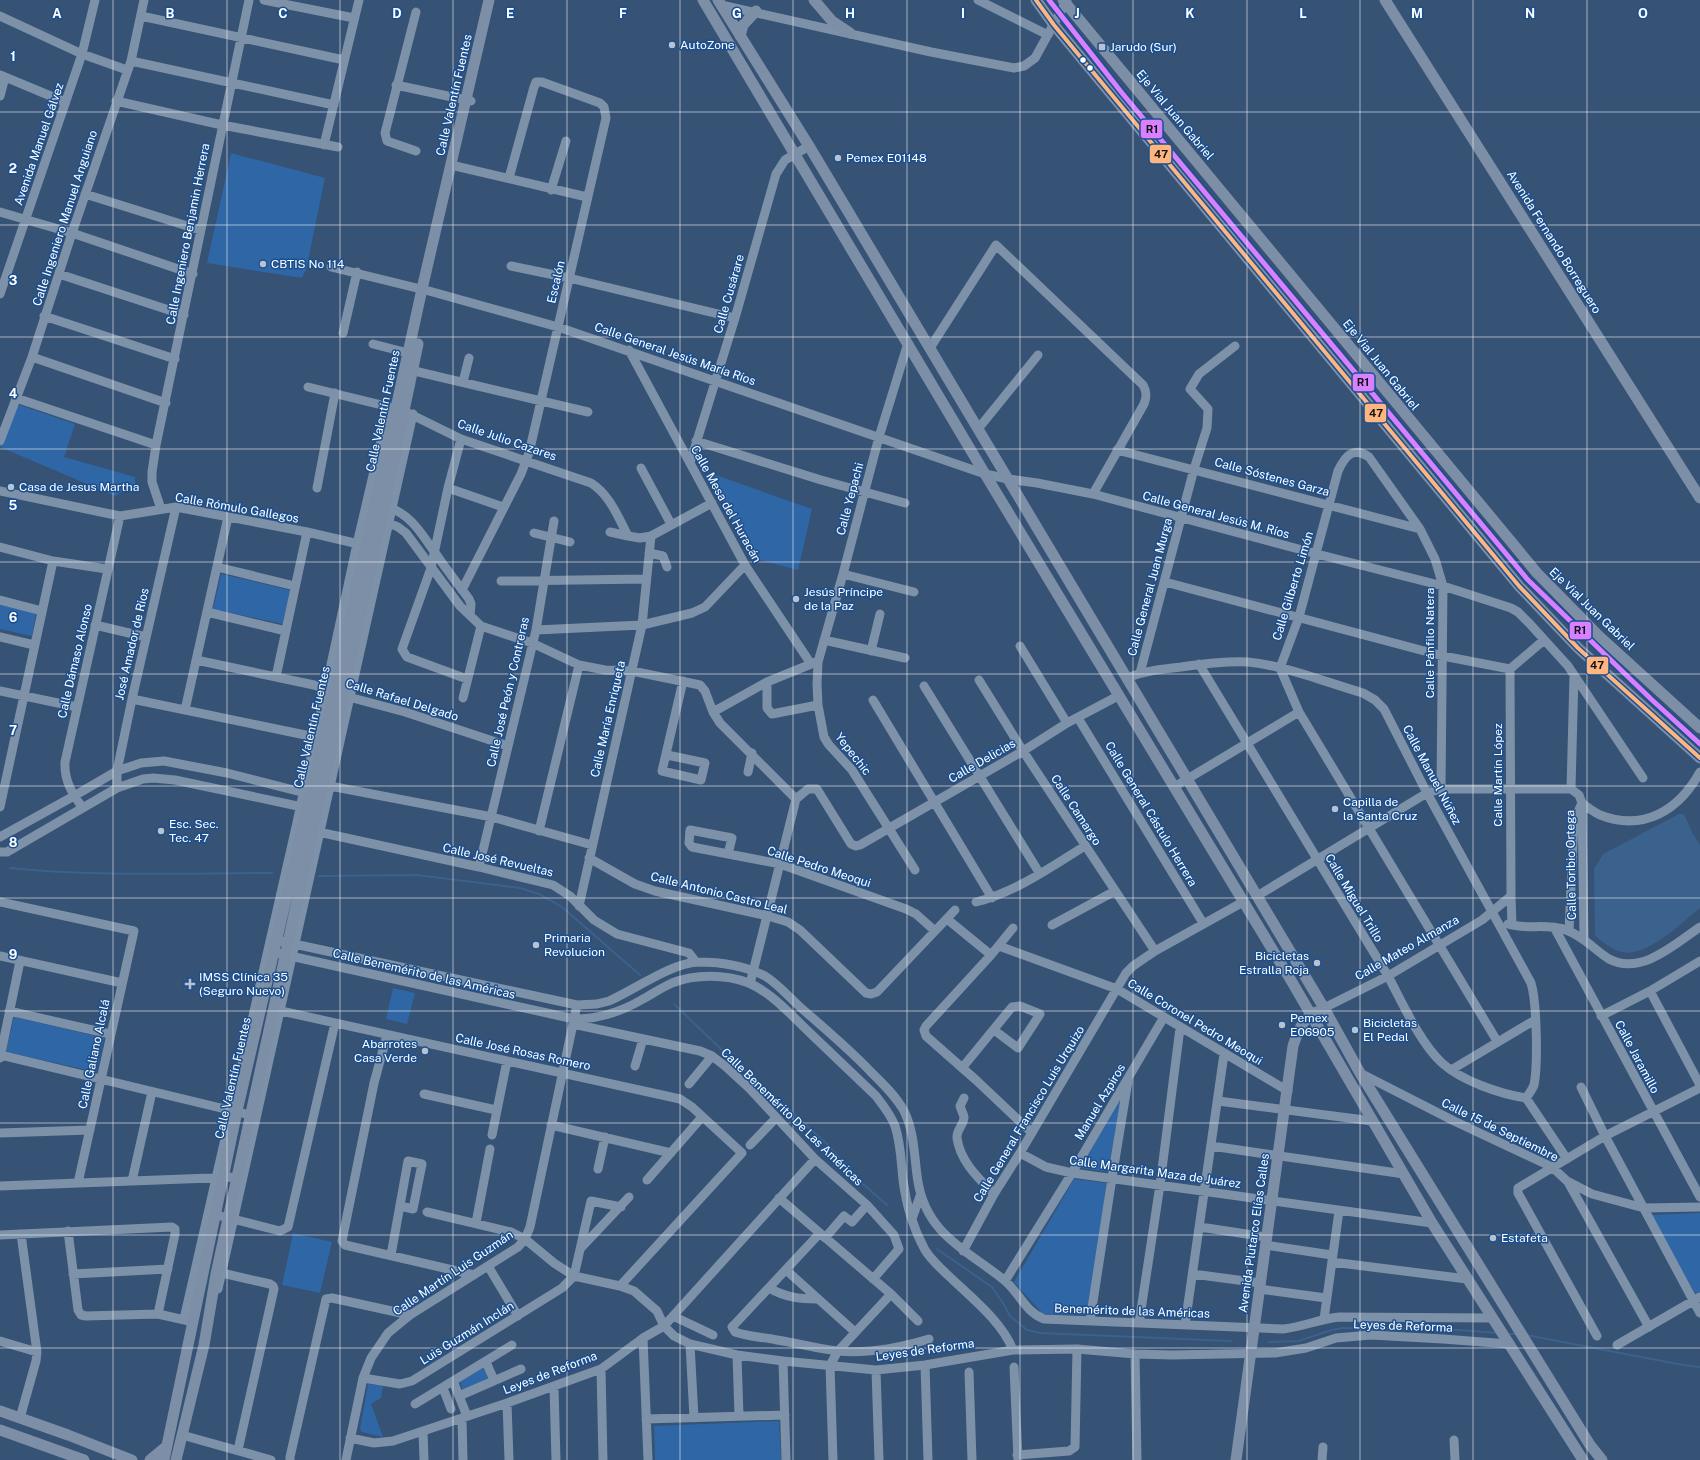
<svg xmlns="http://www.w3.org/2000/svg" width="1700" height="1460" font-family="'Public Sans',sans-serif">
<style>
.green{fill:#2f66a5}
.water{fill:#3b618d}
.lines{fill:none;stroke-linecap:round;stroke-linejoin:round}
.stream{stroke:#3b618d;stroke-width:2}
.minor{stroke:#7d92a8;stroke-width:9}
.major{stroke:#7d8ea7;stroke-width:11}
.bus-1-casing{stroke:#1b4f8f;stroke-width:7}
.bus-1{stroke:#ffb580;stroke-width:4}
.rail-1-casing{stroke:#1b4f8f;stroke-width:8}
.rail-1{stroke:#d880ff;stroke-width:5}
.grid{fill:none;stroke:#fff;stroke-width:1;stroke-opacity:0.55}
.poi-dot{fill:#b9c2ce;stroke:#1b4f8f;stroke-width:1.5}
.bus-dot{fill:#fff;stroke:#1b4f8f;stroke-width:1.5}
.labels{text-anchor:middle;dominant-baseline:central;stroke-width:3;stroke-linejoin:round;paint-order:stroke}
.poi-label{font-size:12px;fill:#fff;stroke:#1b4f8f;text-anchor:start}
.street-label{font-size:12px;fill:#fff;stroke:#1b4f8f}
.grid-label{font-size:13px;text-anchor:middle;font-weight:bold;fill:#fff;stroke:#1b4f8f;stroke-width:3;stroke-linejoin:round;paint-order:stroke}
.line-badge{stroke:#1b4f8f;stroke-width:1.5}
.pale-badge-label{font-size:11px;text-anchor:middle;font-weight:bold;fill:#111}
</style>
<rect width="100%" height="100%" fill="#365274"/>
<path class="green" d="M231,153l94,25 -19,92 -4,8 -95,-15z
M17,404l58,20 -11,33 71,20v8l-20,11 -115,-49z
M707,472l105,37 -14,61 -43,-11z
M221,574l69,16 -7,34 -70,-15z
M0,605l36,8 -4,23 -32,-7z
M393,988l22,5 -8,31 -21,-5z
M14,1017l90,21 -8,34 -90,-20z
M1121,1099l-11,73 -30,-4z
M1074,1179l32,4 -7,60 -13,72 -43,-1 -29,-32z
M1700,1213v79l-4,3 -45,-80z
M293,1233l39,9 -12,51 -38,-8z
M484,1367l5,12 -26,12 -3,-9z
M368,1384l15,2 -2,12 -10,6 12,33 -21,-5 -2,-3z
M779,1421l2,39h-126l-1,-34z"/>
<path class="water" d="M1679,814h5l9,20 7,11v63c-19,15 -53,50 -79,44 -10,-3 -18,-10 -26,-16l-1,-67 9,-15z"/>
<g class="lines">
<path class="stream" d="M10,868c87,9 175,5 262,5
M319,876l98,-1 103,13 19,6 23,13 78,68
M674,1004l49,47 103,92 36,40 25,22
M937,1249l55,38 11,16 7,13 17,14 13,3 191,8
M1506,1334h10
M1526,1335l157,30 17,2
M1269,1342l29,-1 34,-11 10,-2 117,2 39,3"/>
<path class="minor" d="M264,0l90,18
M978,0l70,35
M721,5l210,47 83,16 10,-2 11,-8 32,-58
M0,16l82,38 45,16
M141,16l203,44
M131,61l203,44
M0,75l65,27
M396,85l75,16
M0,96l5,-19
M116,101l106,24 116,22
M324,145l35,-145
M416,151l-29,-10 -2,-8 31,-121
M451,165l136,32
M551,190l15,-49
M85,194l115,36
M0,212l72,21 121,41
M511,266l58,12 166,40
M331,267l98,24 129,36 427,147 23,5 29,4 56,11 224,60 126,32 68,22 7,4 11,11 39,43 75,112
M59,274l125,41
M0,294l82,-240 13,-54
M44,316l131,43
M343,333l14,-61
M908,343l-29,94 -36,137 -25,88 -1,22 1,21 6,32 5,8 23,25 63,100
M373,344l35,9
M930,348l66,-103 147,140c4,7 4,12 1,19l-51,90
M629,350l116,215 66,99
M32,357l134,46
M406,369l182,43
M463,382l6,-24
M308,387l86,21
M16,398l140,47
M408,413l53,26 130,44c19,12 27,34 37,53l12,2 11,-2 61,-33
M978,429l60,-74
M461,439l-13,49 -17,80 -29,81 5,8 60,22
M0,441l32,-84 40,-124 59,-172 13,-61
M696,441l125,39 84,23
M1117,450l303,79
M690,463l45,-145 41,-144 9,-14 24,-14
M641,468l30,56
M317,488l18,-95
M448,488l55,19
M0,491l120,25 56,-9 131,25 56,13
M388,507c24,8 34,28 48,47 10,15 22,30 33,45l2,5 -1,11
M161,509l-9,-27v-10l4,-27 93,-445
M385,521l13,6 8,6 54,73 21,20 51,17 47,22 26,5 27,1 68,14 5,6 8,21 7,11 76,76
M610,532l18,4
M534,533l36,9
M0,547l53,14 54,8
M649,553l14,3 4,11
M217,567l78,19
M843,574l71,18
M501,581l145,-2
M1165,582l278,74 67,13
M462,590l59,-116 8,-21 77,-335 -2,-11 -4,-4 -58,-21h-6l-2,5 -25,91
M0,600l42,11
M207,612l79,19
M95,625l51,12
M536,630l106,-5 50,-12 13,-6 40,-42
M0,637l34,8
M824,640l81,18
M1020,646l47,77
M871,651l9,-37
M196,660l118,25 17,6
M1199,664l189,312c14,26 32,67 54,87 20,18 58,31 84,35l41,61
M1140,673l54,-204 13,-41 1,-19 -18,-20 9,-15 36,-28
M276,677l31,-145
M1127,678c17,-7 35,-9 54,-11 21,-3 45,-6 67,-5 39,4 77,20 115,31l12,7 9,9 43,84 104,190c6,19 7,83 3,102 -2,5 -5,9 -8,13
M979,680l44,71 132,200
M767,682v26l5,6 46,-9
M924,686l116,188
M0,691l77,16
M345,696l60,16 103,34
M463,698l18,-72
M132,699l183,38
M873,700l119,198
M185,710l43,-193
M713,712l54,-30 49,-20
M1078,718l125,205
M667,755l38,8 -4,17 -39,-9 21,-90
M748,772l4,-19
M330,786l162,31 100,28
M1174,787l125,-75
M117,788v-17l15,-72 44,-192
M1441,789l2,-203 -8,-27 -15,-30 -51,-72c-16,-11 -24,-1 -31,14l-39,146 -19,51 19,44 198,329
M1571,789l8,6 3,8 2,135
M1571,789l3,-114
M796,799l12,-10h9l34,55 5,2 4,-1 163,-94 44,-28 51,-27
M1582,803c5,4 12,9 18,12 44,17 79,-5 100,-43
M0,807l53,-246
M83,808c-11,-14 -19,-28 -18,-46l55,-246
M314,831l165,36 74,18 17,11 24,24 23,14 72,19 7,9
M539,831l40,-166
M0,837l74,-41 43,-25 24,-8 23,-2 63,12 82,21
M0,852h7l110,-64 26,-9 10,-1 22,2 132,28
M728,854l4,-16 -42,-8 -1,13 3,4 88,17 126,45 10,5 19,17
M589,858l46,26 20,7 113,25 20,6 12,8 66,63 5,1 6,-2 78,-82
M479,867l57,-237 18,-109
M1257,896l170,-103 14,-4h130
M0,902l134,29 -56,252
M976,902c40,-10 75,-35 109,-56
M579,906l63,-281 9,-89
M947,919l44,36
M1508,924c18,6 40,-1 58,6 19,7 27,19 43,29 32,17 66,-15 91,-32
M1052,925l63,-34
M1512,925l-1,-29 -1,-227 34,-29
M1554,927l146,270
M1013,928l-22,27 -65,71 -2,4 2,6 50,44 56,53
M1569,931l5,-110 7,-16
M271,939l306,66 20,-1 12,-3c25,-11 62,-38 89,-39 22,0 47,4 67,14 13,8 24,21 35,31 24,21 48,41 70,64 12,12 26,25 34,40 11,22 10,47 14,71 9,53 49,68 86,98 15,12 21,32 40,39l239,10c19,-2 37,-10 56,-12l153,1
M999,946l118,43 171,102
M268,951l306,68c25,0 47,-7 69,-20 9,-5 18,-11 29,-16 23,-9 53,-9 77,0 23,10 43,33 61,50 22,21 44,42 66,63 7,9 15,19 19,30 6,18 6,36 8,54 3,24 10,48 22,70 7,11 17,20 27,29 21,20 50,43 61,71
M0,956l122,27
M750,984l46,-185
M1650,991l50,94
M1324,1008l64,-32 94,-56 29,-24
M9,1011l101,23
M281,1011l399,88 12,8 50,46 -122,133
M1601,1016l49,-25 50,-30
M573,1024l127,27 12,5 13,10 24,22 66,71 52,46 27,30 5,14 -26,30
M387,1035l-13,48 -32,158 3,4 129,30
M1,1055l249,60
M0,1058l20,-97
M635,1066l8,-27
M962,1068l50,-61 8,-1 20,8 -22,34 -24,-18
M1451,1070l84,-50
M1360,1073l94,48 98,46 15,14 25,13 52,14 56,-1
M689,1084l23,-28
M1581,1087l24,49 95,177
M424,1094l72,16
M964,1098l-4,8c1,3 3,7 4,11 0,8 -8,13 -7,21 3,23 21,40 37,56
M1218,1101l154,20
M551,1125l120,28
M0,1133l90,-3
M492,1135l15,-74
M750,1145l26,-27
M1211,1146l193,28
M1020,1153l26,14 26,6 360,50
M598,1169l7,-32
M647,1180l55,-63
M132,1181l20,-89
M1568,1182l81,145
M0,1186l237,-9
M779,1198l112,96 27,27
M427,1212l84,20 14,7 29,24 20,13 46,10 14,5 23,20 7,15 10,10 16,8 47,11 46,6 93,9 49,-5 88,-15 64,-1 58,5 37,1 103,-2 31,-5 30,-10 35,-3 72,4 66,5
M209,1213l71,18 8,-4 47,-204
M912,1219l8,-23
M476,1223l14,-74
M1200,1227l66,10
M68,1231l10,79 3,5 5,1 72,-2 31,7
M820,1233l-85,91 -3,3 3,5c14,5 28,5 42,8 20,3 41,9 61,11 31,3 61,-3 91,-12
M0,1235l172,-8 3,2v5l-17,80
M825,1238l19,-22 8,6 15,-17
M1265,1245l67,10
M580,1249l49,-52
M963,1251l31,-57 26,-41 106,-180 7,-7 22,-15 88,-49
M391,1255l17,-94 14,3 -9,45 -13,-3
M1332,1262l135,17
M488,1266l30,50
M786,1270l69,62
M222,1273l48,11 3,2 1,3 -36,161
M73,1274l95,-5
M1193,1274l67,9
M1005,1281l67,-108 92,-156
M769,1288c16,9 30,11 48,11
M218,1289l195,-875
M1259,1289l67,9
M673,1316l40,19
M184,1319l112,-492 61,-283 32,-137
M1324,1319l15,-108
M1090,1321l22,-143 16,-97
M1139,1323l21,-138 20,-157
M1185,1325l39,-271
M1597,1336l-79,-143v-5l87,-52 95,-48
M643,1338l5,122
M0,1341l37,11
M690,1344l4,74
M1617,1345l83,-48
M1135,1354l2,106
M737,1355l2,61
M783,1361l3,99
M486,1362l8,18
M925,1365l3,95
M1014,1367l4,93
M601,1369l2,91
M876,1370l3,90
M969,1372l3,88
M363,1378l37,6 12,-3 150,-93 12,-12 17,-75 30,6
M453,1381l14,35
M554,1387l2,73
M443,1388l8,21
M459,1396l62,-27
M507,1403l2,57
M415,1404l97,-59
M20,1418l16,-57 1,-9 -16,-118
M462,1418l1,42
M646,1419l139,-4
M423,1431l1,29
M182,1435l89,25
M350,1438l24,5 19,-2 114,-38 94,-34 42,-31 21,-12 151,-167
M1454,1440l1,20
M1017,1455l52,-4 6,-4 2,-98
M290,1460v-3l36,-158 6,-1 78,17
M346,1460l17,-82 8,-20 17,-25 22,-18 108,-68 7,-8 5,-12 47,-222
M833,1460l-3,-95 8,-14 53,-57
M1322,1460l1,-13"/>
<path class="major" d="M703,0l282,474 307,508 140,241 151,237
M718,0l91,146 448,750 67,112 36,65 230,372 12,15
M814,0l18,21 18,12
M1036,0l18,25 48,58 417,503 59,62 122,110
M1063,0l474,573 63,64 100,91
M1385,0l315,498
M740,36l3,-11 13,-14
M0,1411l68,24 64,25
M0,1430l84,30
M150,1460l17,-14
M164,1460l73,-349 97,-419 88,-403 67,-289
M176,1460l28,-115 12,-71 88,-405 71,-320 43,-205
M1236,1460l57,-414c5,-15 9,-26 23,-34"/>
<defs>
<path id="bus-1" d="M1036,0l18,25 48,58 417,503 59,62 122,110"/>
</defs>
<use href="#bus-1" class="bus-1-casing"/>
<use href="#bus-1" class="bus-1"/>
<defs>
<path id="rail-1" d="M1049,0l73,93 406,487 123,119 49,45"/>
</defs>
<use href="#rail-1" class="rail-1-casing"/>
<use href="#rail-1" class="rail-1"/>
</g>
<path class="grid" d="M113,0v1460M227,0v1460M340,0v1460M453,0v1460M567,0v1460M680,0v1460M793,0v1460M907,0v1460M1020,0v1460M1133,0v1460M1247,0v1460M1360,0v1460M1473,0v1460M1587,0v1460M0,112h1700M0,225h1700M0,337h1700M0,449h1700M0,562h1700M0,674h1700M0,786h1700M0,898h1700M0,1011h1700M0,1123h1700M0,1235h1700M0,1348h1700"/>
<g class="poi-dot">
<circle cx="672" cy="45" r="4"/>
<rect x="1098" y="43" width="8" height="8" rx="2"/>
<circle cx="838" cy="158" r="4"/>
<circle cx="263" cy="264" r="4"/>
<circle cx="11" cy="487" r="4"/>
<circle cx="796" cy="599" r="4"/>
<circle cx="1335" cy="809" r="4"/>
<circle cx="161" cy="831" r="4"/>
<circle cx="536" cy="945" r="4"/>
<circle cx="1317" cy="963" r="4"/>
<path d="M188 978h4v4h4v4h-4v4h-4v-4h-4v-4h4z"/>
<circle cx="1282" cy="1025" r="4"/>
<circle cx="1355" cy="1030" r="4"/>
<circle cx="425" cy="1051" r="4"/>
<circle cx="1493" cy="1238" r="4"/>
</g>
<g class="bus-dot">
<circle cx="1083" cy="60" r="3.5"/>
<circle cx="1090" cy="68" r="3.5"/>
</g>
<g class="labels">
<g class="poi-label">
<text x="680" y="45">AutoZone</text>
<text x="1110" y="47">Jarudo (Sur)</text>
<text x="846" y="158">Pemex E01148</text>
<text x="271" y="264">CBTIS No 114</text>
<text x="19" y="487">Casa de Jesus Martha</text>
<text x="804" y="592">Jesús Príncipe<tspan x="804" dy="14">de la Paz</tspan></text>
<text x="1343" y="802">Capilla de<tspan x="1343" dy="14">la Santa Cruz</tspan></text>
<text x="169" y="824">Esc. Sec.<tspan x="169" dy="14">Tec. 47</tspan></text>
<text x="544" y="938">Primaria<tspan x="544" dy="14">Revolucion</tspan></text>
<text x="1309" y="956" text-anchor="end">Bicicletas<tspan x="1309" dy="14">Estralla Roja</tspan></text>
<text x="199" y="977">IMSS Clínica 35<tspan x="199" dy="14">(Seguro Nuevo)</tspan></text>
<text x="1290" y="1018">Pemex<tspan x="1290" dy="14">E06905</tspan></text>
<text x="1363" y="1023">Bicicletas<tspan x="1363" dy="14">El Pedal</tspan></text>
<text x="417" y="1044" text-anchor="end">Abarrotes<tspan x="417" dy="14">Casa Verde</tspan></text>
<text x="1501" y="1238">Estafeta</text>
</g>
<g class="street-label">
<text transform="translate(454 95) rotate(-77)">Calle Valentín Fuentes</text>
<text transform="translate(1175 115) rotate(50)">Eje Vial Juan Gabriel</text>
<text transform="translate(39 144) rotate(-71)">Avenida Manuel Gálvez</text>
<text transform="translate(65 218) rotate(-72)">Calle Ingeniero Manuel Anguiano</text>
<text transform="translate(188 234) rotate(-79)">Calle Ingeniero Benjamin Herrera</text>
<text transform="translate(1554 242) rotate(58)">Avenida Fernando Borreguero</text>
<text transform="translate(556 282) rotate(-77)">Escalón</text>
<text transform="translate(729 294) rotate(-74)">Calle Cusárare</text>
<text transform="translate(675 354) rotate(19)">Calle General Jesús María Ríos</text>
<text transform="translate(1381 365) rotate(51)">Eje Vial Juan Gabriel</text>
<text transform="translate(383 411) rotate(-78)">Calle Valentín Fuentes</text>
<text transform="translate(507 440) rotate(19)">Calle Julio Cazares</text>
<text transform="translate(1272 477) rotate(15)">Calle Sóstenes Garza</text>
<text transform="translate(850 499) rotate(-75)">Calle Yepachi</text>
<text transform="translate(726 504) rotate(61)">Calle Mesa del Huracán</text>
<text transform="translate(237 508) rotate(10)">Calle Rómulo Gallegos</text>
<text transform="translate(1216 515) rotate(15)">Calle General Jesús M. Ríos</text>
<text transform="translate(1293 586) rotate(-73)">Calle Gilberto Limón</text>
<text transform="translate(1150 587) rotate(-75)">Calle General Juan Murga</text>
<text transform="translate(1592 609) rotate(44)">Eje Vial Juan Gabriel</text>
<text transform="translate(1430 643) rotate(-90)">Calle Pánfilo Natera</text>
<text transform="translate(132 644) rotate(-77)">José Amador de Rios</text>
<text transform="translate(75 661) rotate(-77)">Calle Dámaso Alonso</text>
<text transform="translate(508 692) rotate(-77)">Calle José Peón y Contreras</text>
<text transform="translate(402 700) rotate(17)">Calle Rafael Delgado</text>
<text transform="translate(608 719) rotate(-77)">Calle María Enriqueta</text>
<text transform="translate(312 727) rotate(-77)">Calle Valentín Fuentes</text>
<text transform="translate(853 754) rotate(52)">Yepechic</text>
<text transform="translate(982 761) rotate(-30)">Calle Delicias</text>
<text transform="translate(1432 775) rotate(62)">Calle Manuel Núñez</text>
<text transform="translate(1498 775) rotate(-90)">Calle Martín López</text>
<text transform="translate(1076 810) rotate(57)">Calle Camargo</text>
<text transform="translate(1151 814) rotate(59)">Calle General Cástulo Herrera</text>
<text transform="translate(498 860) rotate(13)">Calle José Revueltas</text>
<text transform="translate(1571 865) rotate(-91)">Calle Toribio Ortega</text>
<text transform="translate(819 867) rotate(18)">Calle Pedro Meoqui</text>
<text transform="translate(719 893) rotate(14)">Calle Antonio Castro Leal</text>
<text transform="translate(1354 898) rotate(59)">Calle Miguel Trillo</text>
<text transform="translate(1407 948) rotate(-30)">Calle Mateo Almanza</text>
<text transform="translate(424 974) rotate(13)">Calle Benemérito de las Américas</text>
<text transform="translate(1195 1022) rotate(31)">Calle Coronel Pedro Meoqui</text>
<text transform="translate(523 1052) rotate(12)">Calle José Rosas Romero</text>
<text transform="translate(94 1054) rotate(-78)">Calle Galiano Alcalá</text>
<text transform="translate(1637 1057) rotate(62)">Calle Jaramillo</text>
<text transform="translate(233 1078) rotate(-77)">Calle Valentín Fuentes</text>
<text transform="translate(1100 1102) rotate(-59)">Manuel Azpiros</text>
<text transform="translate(1029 1114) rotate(-59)">Calle General Francisco Luis Urquizo</text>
<text transform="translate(792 1117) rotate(44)">Calle Benemérito De Las Américas</text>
<text transform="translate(1500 1130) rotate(26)">Calle 15 de Septiembre</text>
<text transform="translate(1155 1172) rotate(8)">Calle Margarita Maza de Juárez</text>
<text transform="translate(1254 1233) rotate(-82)">Avenida Plutarco Elías Calles</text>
<text transform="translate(453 1273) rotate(-34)">Calle Martín Luis Guzmán</text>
<text transform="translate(1132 1311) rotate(2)">Benemérito de las Américas</text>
<text transform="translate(1403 1326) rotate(2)">Leyes de Reforma</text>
<text transform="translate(467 1333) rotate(-32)">Luis Guzmán Inclán</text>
<text transform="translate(925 1350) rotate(-8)">Leyes de Reforma</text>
<text transform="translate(550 1373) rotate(-21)">Leyes de Reforma</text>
</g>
</g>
<g class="grid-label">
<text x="57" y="18">A</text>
<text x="170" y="18">B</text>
<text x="283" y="18">C</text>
<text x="397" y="18">D</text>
<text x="510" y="18">E</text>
<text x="623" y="18">F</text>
<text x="737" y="18">G</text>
<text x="850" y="18">H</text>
<text x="963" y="18">I</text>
<text x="1077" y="18">J</text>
<text x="1190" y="18">K</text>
<text x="1303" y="18">L</text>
<text x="1417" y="18">M</text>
<text x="1530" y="18">N</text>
<text x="1643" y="18">O</text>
<text x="13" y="61">1</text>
<text x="13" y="173">2</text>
<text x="13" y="285">3</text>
<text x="13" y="398">4</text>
<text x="13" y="510">5</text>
<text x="13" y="622">6</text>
<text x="13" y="735">7</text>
<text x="13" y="847">8</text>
<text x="13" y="959">9</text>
</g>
<g class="line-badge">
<rect x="1140" y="119" width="23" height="20" rx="4" fill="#d880ff"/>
<rect x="1149" y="144" width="23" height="20" rx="4" fill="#ffb580"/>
<rect x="1352" y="373" width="23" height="19" rx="4" fill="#d880ff"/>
<rect x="1364" y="403" width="23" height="20" rx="4" fill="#ffb580"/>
<rect x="1569" y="621" width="23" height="19" rx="4" fill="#d880ff"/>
<rect x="1586" y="656" width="23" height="19" rx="4" fill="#ffb580"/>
</g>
<g class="pale-badge-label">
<text x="1152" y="133">R1</text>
<text x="1161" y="158">47</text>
<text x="1363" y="386">R1</text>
<text x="1376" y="417">47</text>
<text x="1580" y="634">R1</text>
<text x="1597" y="669">47</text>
</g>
</svg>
